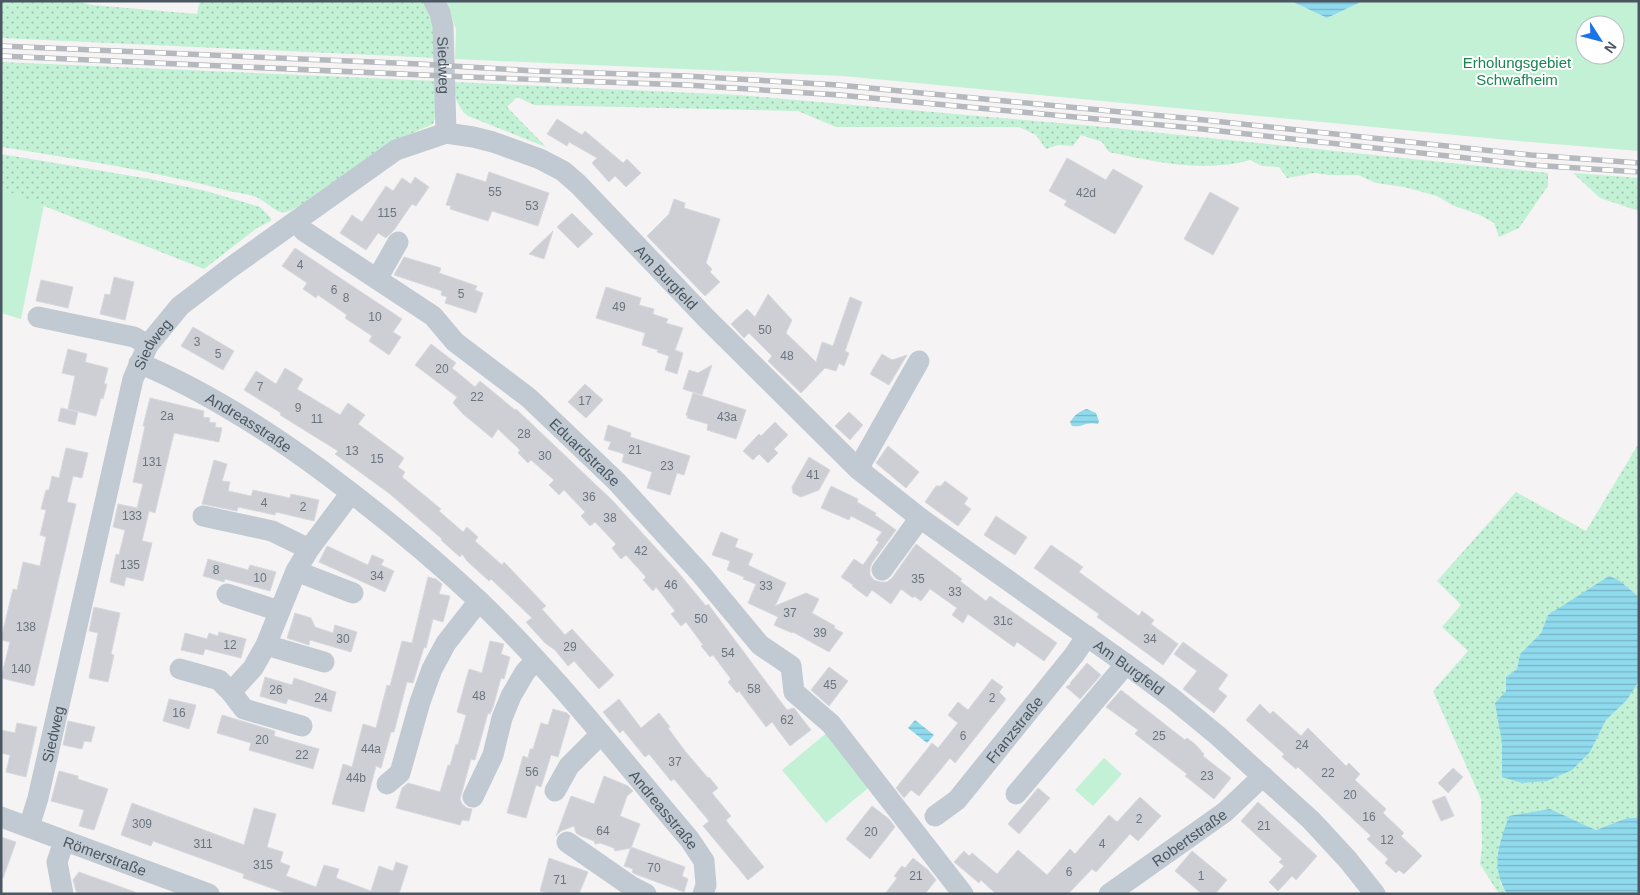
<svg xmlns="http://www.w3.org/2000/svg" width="1640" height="895" font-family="Helvetica,sans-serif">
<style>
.grass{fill:url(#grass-dots)}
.green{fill:#c3f1d5;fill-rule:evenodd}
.water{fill:url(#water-rules)}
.building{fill:#cdcfd5;stroke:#d7d9de}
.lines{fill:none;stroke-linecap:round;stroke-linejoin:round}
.minor{stroke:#c1cad2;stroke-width:21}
.rail-casing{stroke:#b5b8bd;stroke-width:5.5}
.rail{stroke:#fff;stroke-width:4;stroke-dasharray:11;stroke-linecap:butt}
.labels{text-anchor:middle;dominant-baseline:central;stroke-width:4;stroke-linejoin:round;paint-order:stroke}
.number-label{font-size:12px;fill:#6b747e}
.park-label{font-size:15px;fill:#17864f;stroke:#fff}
.street-label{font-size:15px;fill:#4a5661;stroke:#fff}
</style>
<defs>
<pattern id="grass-dots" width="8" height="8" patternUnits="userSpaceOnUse" patternTransform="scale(1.25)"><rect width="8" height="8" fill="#c3f1d5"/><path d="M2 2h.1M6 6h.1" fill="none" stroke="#a0c6b0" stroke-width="1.8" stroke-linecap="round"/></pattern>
<pattern id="water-rules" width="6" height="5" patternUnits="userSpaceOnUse" patternTransform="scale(1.25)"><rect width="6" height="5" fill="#90daee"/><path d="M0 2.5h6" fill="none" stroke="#78b4c4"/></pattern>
</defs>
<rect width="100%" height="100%" fill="#f5f3f3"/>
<path class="grass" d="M1,1h75l16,4 105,9 3,-13h225l6,9 7,48 -437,-20z
M1,62l436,19 -2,37 -2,6 -46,20 -86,61c-25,15 -22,4 -43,-7 -8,-4 -20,-5 -29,-7 -75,-20 -151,-32 -228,-44z
M453,82l286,13 365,32 444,46v13l-29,42 -20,9 -5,-14 -14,-8 -28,-10 -15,-9 -33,-9 -28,-4 -18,-8h-29l-14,-2 -28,5 -8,-11 -17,-1 -12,-6c-45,13 -96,2 -141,-8l-7,-10 -21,-7 -8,11 -15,-1 -12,4 -10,-14 -17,-8h-183l-38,-16 -264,-6 -17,-8 -10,10 39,40 -78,-31c-12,-9 -13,-21 -15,-34z
M1,154l149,25 56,12 54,16 11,11v3l-14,7 -53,41 -203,-80z
M1573,173l66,5v33l-39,-13z
M1639,443v154l-19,-16 -72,34 -7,18 -21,21 -3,15 -11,8v14l-4,52 1,34 87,-25 16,-32 21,-20 12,-19v137h-12l-31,12 -46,-21 -50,73 7,12h-8l-19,-30 2,-17 -1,-48 -48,-108 35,-40 -26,-24 19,-22 -24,-24 79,-89 70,39z"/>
<path class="green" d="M446,1h845l36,17 36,-17h276v150l-121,-10 -675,-65 -388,-17 1,-30zM1585,25h30v30h-30z
M1,189l43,16 -23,114 -20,-6z
M829,731l44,53 -47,39 -44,-53z
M1104,758l18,16 -29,32 -18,-16z"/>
<path class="water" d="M1291,1h72l-36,17z
M1087,409l9,4 3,8 -1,3c-14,-3 -15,4 -26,2l-2,-4c5,-7 9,-11 17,-13z
M1609,576l11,5 19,16v84l-12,19 -21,20 -16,32 -18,18 -25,11 -25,2 -20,-6v-34l-7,-40 11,-12v-14l11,-8 3,-15 21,-21 7,-18z
M915,720l19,15 -7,8 -19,-15z
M1550,809l46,21 31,-12h12v74l-3,2h-129c-17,-29 -8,-49 2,-78z"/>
<path class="building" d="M557,119l25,16 3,-4 38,32 4,-4 14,14 -15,14 -11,-11 -6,6 -17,-19 5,-5 -28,-16 -2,4 -20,-12z
M1067,158l39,22 7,-11 30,17 -28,48 -51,-29 3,-4 -18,-10z
M489,172l60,21 -11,33 -46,-15 -4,10 -38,-12 1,-3 -5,-1 11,-32 29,9z
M415,177l14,10 -13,19 -4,-2 -18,26 -8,8 -8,-5 -12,17 -26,-17 12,-18 10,7 24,-36 7,5 9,-13 9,6z
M1210,192l29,16 -26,47 -29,-16z
M674,199l11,4 -1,5 36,11 -14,44 6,6 -2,3 10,10 -15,14 -58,-60 22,-22z
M572,213l21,21 -15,14 -21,-21z
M553,231l-9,28 -15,-5z
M295,248l107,71 -9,13 8,5 -12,18 -20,-14 3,-5 -27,-18 2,-3 -29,-20 -2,3 -13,-9 4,-6 -25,-17z
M404,257l37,11 -2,5 38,13 -2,4 8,3 -7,20 -31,-10 2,-6 -6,-2 1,-4 -48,-16z
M114,277l20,5 -9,38 -25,-6 5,-20 5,1z
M41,280l32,7 -5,21 -32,-7z
M606,287l35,11 -2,7 15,4 -1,5 15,5 -2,4 17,5 -8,22 8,3 -6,21 -12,-4 4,-14 -12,-4 1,-2 -16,-5 3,-12 -49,-15z
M768,294l24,26 -6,13 30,29 6,-20 11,4 17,-49 12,5 -17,49 4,2 -5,13 -5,-3 -3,8 -11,-3 -24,25 -33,-32 4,-5 -23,-23 -5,5 -13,-14 16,-15 8,8z
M193,327l41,24 -11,19 -42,-24z
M431,344l25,19 -4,5 23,19 5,-6 35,29 1,-1 97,92 64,70 29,35 2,-2 79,106 7,-2 17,22 -21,16 -18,-24 -6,5 -27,-36 -2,2 -9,-11 3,-3 -18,-24 -3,2 -9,-11 2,-1 -17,-23 -5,4 -10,-12 4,-3 -19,-24 -3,4 -10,-11 3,-3 -20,-22 -5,4 -9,-11 4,-4 -21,-22 -5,4 -9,-10 4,-4 -21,-22 -5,5 -10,-10 5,-5 -23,-20 -3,3 -10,-10 2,-3 -22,-21 -6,9 -29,-24 -10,-11 4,-6 -42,-32z
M68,349l19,5 -2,8 23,6 -4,16h3l-4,15 -2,-1 -5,18 -28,-7 7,-33 -13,-3z
M882,354l10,6 15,-5 -18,30 -19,-11z
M712,365l-10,30 -19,-6 6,-19 9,3z
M285,368l18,11 -6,10 43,26 8,-12 17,12 -7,9 46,34 -6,9 7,5 -3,5 39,32 -2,2 24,21 4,-5 11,10 -3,4 27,24 2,-3 42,44 -4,3 23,26 7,-6 42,46 -15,14 -25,-28 -6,5 -13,-16 -10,-7 -19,-21 6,-4 -41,-39 -2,2 -22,-20 -5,-7 -2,3 -19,-17 1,-1 -52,-45 -55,-40 3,-3 -58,-36 1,-2 -37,-23 12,-19 20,13z
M585,384l18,16 -17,18 -18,-16z
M693,393l53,17 -10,29 -29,-9 1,-6 -21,-6 1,-2 -2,-1z
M150,398l54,13 -1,6 7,1 -1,4 7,1 -1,4 7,1 -3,14 -45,-9 -19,80 -6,-2 -7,30 10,2 -9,38 -17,-4 -2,9 -14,-4 6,-28 3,1 6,-25 -12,-3 5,-23 19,4 6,-24 -10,-2 12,-56h-2z
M61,408l17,4 -3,13 -17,-4z
M849,412l14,13 -13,15 -15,-14z
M775,422l13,13 -14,14 4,4 -10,10 -9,-9 -6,6 -10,-9 16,-17 2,2z
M608,425l23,8 -1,4 60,19 -6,19 -7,-2 -7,22 -23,-7 5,-16 -30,-10 2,-8 -16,-5 3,-7 -7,-2z
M888,446l31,26 -13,16 -30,-25z
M66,448l22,5 -6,25 -9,-2 -6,26 9,2 -42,182 -33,-8 9,-36 -9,-2v-1l12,-50 4,1 6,-28 17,4 6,-29 -6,-2 6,-25 -5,-1 5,-19h3l3,-14 7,2z
M809,457l21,13 -11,20 -18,7 -8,-4 -1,-6z
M214,460l13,4 -5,17 8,1 -2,9 23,5 2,-6 37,8 1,-4 28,6 -5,21 -38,-9 -1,3 -37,-8 -1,4 -35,-7z
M945,481l23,17 -4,6 7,5 -13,17 -33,-24 11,-16h5z
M831,486l27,13 -1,3 19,11 -1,2 21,15 -24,33 -2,5v7l4,5 7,2h6l5,-4 24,-34 46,35 -2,2 26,20 4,-5 67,47 -13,18 -27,-19 -3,5 -46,-33 -5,9 -11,-8 5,-7 -27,-19 -9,12 -7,-5 -1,2 -12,-9 -10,15 -19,-14 -5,7 -15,-11 1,-1 -12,-8 13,-18 9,6 16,-23 -3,-2 6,-8 -31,-16 -2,4 -28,-12z
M996,516l31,21 -12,18 -31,-20z
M721,532l17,7 -3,8 18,7 -5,11 38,18 -11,23 31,-13 13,6 -7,14 23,13 -1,2 9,5 -14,19 -36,-20 -1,1 -18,-8 4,-8 -30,-14 8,-19 -13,-5 1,-2 -17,-7 3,-9 -18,-6z
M1051,545l32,22 -4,5 60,44 3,-5 12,9 -3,4 27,20 -15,21 -66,-48 2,-3 -24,-17 -41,-29z
M327,546l41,19 4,-10 12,5 -3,5 13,6 -9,21 -66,-30z
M208,559l40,11 2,-5 26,7 -6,19 -45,-12 -1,3 -21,-6z
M428,577l8,2 6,5 -3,10 11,2 -7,26 -10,-3 -7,29 -2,-1 -11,36 -6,-1 -13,50h-3l-10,36 -5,-2 -12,46 -32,-8 11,-40 9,3 11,-43 13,4 11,-43 3,1 12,-45 10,2z
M94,607l26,6 -9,41 3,1 -6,27 -19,-4 9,-45 -9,-2z
M295,613l16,5 4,9 18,6 2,-8 22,7 -6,20 -41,-12 -1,5 -22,-7z
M219,632l27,7 -5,19 -36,-9 -2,6 -22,-5 4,-17 22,6 2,-6 9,3z
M490,641l14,3 -3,10 9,3 -6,22 -3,-1 -8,29 -3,7 -2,-1 -13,47 -4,-1 -9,33 -2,7 2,5 5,4 5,1 -3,12 -7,-1 -2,5 -64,-17 6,-20 6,-5 32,9 8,-27 2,1 6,-22 2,1 8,-30 -9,-3 12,-43 13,4z
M1183,642l45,33 -10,14 9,7 -13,17 -31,-24 14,-18 -23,-17z
M1087,663l14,12 -21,24 -14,-12 5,-3 -1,-1z
M829,667l19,14 -19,25 -18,-16z
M265,677l27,8 2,-7 42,14 -5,20 -43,-13 -2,5 -26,-8z
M992,679l11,8 -4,5 7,7 -51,64 -5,-5 -31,38 -8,-6 -7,8 -8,-10 36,-45 6,5 20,-25 -10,-8 10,-13 10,8z
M1121,690l64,50 2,-2 8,6 9,10 -1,2 28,22 -17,21 -29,-23 2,-2 -52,-40 3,-4 -32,-23z
M169,699l27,6 -7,24 -26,-8z
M619,699l22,29 18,-15 11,14 -2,1 17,23 23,27 1,-1 9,11 -6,5 19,23 -5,4 2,3 36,44 -16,13 -45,-54 6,-5 -35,-42 -3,2 -22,-27 -4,3 -22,-27 -3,3 -17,-21z
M1260,704l10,10 3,-3 28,25 7,-8 38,38 3,-3 11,11 -5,6 31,29 -3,4 21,20 -3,3 21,20 -18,18 -5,-4 -3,3 -11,-10 3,-4 -21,-20 4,-3 -73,-69 -2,2 -14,-12 2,-3 -38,-34z
M553,709l14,4 3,3 -12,41 -7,-2 -10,32 -5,-2 -10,33 -19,-5 16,-57 5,2 2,-9h3l8,-26 7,2z
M222,715l53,16 -1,5 45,13 -6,20 -64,-19 2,-7 -34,-10z
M68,721l27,6 -4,15 -7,-1 -2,8 -19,-4z
M17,723l20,4 -11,50 -20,-5 4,-17 -9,-2v-23l14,3z
M1453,768l10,9 -15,16 -10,-10z
M59,771l19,5v3l30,10 -14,41 -15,-4 5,-16 -33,-9z
M604,776l24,10 5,5 -6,5 -7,20 20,8 -9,24 -16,3 -1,-3 -14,-5 -5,1 -1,-3 -13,-5 -5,-3 -2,-7 -13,5 -5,5 15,-40 23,8z
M1038,788l12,10 -31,36 -11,-10z
M1445,796l9,20 -13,5 -9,-20z
M1140,797l21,19 -23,25 -8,-7 -34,38 -4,-3 -24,25h-72l-15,-14 -2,3 -25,-21 10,-11 5,5 3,-3 25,21 21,-24 29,25 23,-26 5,5 34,-39 8,7z
M1258,802l59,54 -21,24 -4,-4 -14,15 -9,-9 15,-16 -5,-4 3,-3 -41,-38z
M132,803l112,42 10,-37 22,6 -9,33 16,5 -3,10 10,4 -4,10 30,11 8,-22 15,4 -3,9 35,13 8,-25 14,5 3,-9 12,4 -9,28h-111l-45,-16 1,-4 -91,-33 -2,5 -30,-11z
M872,806l17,13 6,8 -25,32 -24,-20z
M1,837l15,5 -13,36h-2z
M631,847l54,20 -3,9 6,3 -4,13 -49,-18 -3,-2 1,-3 -9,-3z
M1192,851l35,29 -12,14h-13l-27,-23z
M549,858l39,14 -9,22h-30l-9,-3z
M913,858l15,12 8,10 -11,14h-40l12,-16 -3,-2 8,-10 3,2z
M79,872l56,20v2h-58l-4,-14z"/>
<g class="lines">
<g class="minor">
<path id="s1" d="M434,1l6,12 3,13 3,107"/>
<path id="s2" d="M296,221l8,10 129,85 22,26 74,56 88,84 84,92 59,71 31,21 3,26 37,32 132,170"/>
<path d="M377,279l21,-37"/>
<path d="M38,317l96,20 14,8"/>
<path id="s3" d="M139,363c65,27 126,66 182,107 55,41 107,83 157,130 77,73 143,159 212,240l14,21 2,24 -3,9"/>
<path d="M858,469l61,-108"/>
<path d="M203,516l69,15 37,18"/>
<path d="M882,570l38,-52"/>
<path d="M296,571l57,22"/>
<path d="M227,594l52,17"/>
<path d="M266,645l58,17"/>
<path d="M180,669l39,11 12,12"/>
<path d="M302,726l-58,-17 -13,-17 22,-24 13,-23 30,-74 13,-22 42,-56"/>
<path d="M387,784l13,-11 20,-71 12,-33 14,-26 33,-42"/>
<path d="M555,791l14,-25 32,-32"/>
<path d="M1016,794l110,-130"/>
<path d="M473,797l20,-42 9,-37 9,-22 14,-24 11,-12"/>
<path id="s4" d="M935,816l22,-16 117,-145 13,-19"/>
<path id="s5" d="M1,817l208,77"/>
<path id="s6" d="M29,827l9,-29 95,-419 15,-34 32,-39 50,-38 166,-118 50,-17 27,4 20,5 47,17 23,12 15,13 128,134 152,151 62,49 206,146 46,34 45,37 94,85 37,40 27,34"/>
<path d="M567,842l65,45 14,7"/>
<path d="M63,894l-6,-32 7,-21"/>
<path id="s7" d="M1109,894l116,-82 38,-36"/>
</g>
<defs>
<path id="rail" d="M1,46l418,18 116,7 151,5 152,9 357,34 336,36 108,8
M1,56l467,21 218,8 153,10 354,33 338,37 108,7"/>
</defs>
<use href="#rail" class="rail-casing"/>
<use href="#rail" class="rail"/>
</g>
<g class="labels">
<g class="number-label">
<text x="495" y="192">55</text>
<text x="1086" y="193">42d</text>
<text x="532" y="206">53</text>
<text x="387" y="213">115</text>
<text x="300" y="265">4</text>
<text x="334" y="290">6</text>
<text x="461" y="294">5</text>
<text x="346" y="298">8</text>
<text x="619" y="307">49</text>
<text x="375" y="317">10</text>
<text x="765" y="330">50</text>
<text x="197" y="342">3</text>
<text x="218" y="354">5</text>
<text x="787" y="356">48</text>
<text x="442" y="369">20</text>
<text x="260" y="387">7</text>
<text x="477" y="397">22</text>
<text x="585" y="401">17</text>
<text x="298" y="408">9</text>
<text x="167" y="416">2a</text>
<text x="727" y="417">43a</text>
<text x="317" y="419">11</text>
<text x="524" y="434">28</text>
<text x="635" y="450">21</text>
<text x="352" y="451">13</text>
<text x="545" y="456">30</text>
<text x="377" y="459">15</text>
<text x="152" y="462">131</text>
<text x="667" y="466">23</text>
<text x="813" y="475">41</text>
<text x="589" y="497">36</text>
<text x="264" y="503">4</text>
<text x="303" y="507">2</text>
<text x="132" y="516">133</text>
<text x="610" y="518">38</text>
<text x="641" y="551">42</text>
<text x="130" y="565">135</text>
<text x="216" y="570">8</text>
<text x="377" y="576">34</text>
<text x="260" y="578">10</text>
<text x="918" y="579">35</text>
<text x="671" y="585">46</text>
<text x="766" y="586">33</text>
<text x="955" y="592">33</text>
<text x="790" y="613">37</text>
<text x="701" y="619">50</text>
<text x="1003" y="621">31c</text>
<text x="26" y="627">138</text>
<text x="820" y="633">39</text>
<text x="343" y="639">30</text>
<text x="1150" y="639">34</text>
<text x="230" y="645">12</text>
<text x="570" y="647">29</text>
<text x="728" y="653">54</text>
<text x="21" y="669">140</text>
<text x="830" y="685">45</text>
<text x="754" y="689">58</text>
<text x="276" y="690">26</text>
<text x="479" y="696">48</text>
<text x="321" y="698">24</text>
<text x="992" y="698">2</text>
<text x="179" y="713">16</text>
<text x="787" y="720">62</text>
<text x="963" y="736">6</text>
<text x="1159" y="736">25</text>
<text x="262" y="740">20</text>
<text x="1302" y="745">24</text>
<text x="371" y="749">44a</text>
<text x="302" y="755">22</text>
<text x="675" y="762">37</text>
<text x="532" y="772">56</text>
<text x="1328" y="773">22</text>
<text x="1207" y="776">23</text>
<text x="356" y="778">44b</text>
<text x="1350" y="795">20</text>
<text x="1369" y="817">16</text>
<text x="1139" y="819">2</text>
<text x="142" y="824">309</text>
<text x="1264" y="826">21</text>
<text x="603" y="831">64</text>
<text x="871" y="832">20</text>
<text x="1387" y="840">12</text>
<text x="203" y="844">311</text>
<text x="1102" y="844">4</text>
<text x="263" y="865">315</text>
<text x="654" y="868">70</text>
<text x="1069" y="872">6</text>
<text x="916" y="876">21</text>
<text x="1201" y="876">1</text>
<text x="560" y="880">71</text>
</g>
<g class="park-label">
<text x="1517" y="62">Erholungsgebiet<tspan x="1517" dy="17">Schwafheim</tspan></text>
</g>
<g class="street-label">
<text stroke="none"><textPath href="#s1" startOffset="66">Siedweg</textPath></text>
<text stroke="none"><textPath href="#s6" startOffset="1139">Am Burgfeld</textPath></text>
<text stroke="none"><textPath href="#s6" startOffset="500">Siedweg</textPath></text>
<text stroke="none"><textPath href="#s3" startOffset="125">Andreasstraße</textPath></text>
<text stroke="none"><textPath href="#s2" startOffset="372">Eduardstraße</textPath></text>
<text stroke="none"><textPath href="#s6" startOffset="1746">Am Burgfeld</textPath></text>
<text stroke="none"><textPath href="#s4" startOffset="118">Franzstraße</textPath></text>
<text stroke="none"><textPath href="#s6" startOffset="96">Siedweg</textPath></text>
<text stroke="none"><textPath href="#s3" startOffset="696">Andreasstraße</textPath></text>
<text stroke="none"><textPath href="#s7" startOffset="98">Robertstraße</textPath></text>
<text stroke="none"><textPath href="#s5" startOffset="111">Römerstraße</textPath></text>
</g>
</g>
<rect width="1640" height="895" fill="none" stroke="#4a5661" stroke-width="5"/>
<g transform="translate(1600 40) rotate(126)"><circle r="24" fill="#ffffff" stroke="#b7bbc0"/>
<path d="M0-4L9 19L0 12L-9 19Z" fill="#1a73e8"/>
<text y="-8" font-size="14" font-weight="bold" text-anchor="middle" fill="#4a5661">N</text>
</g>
</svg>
